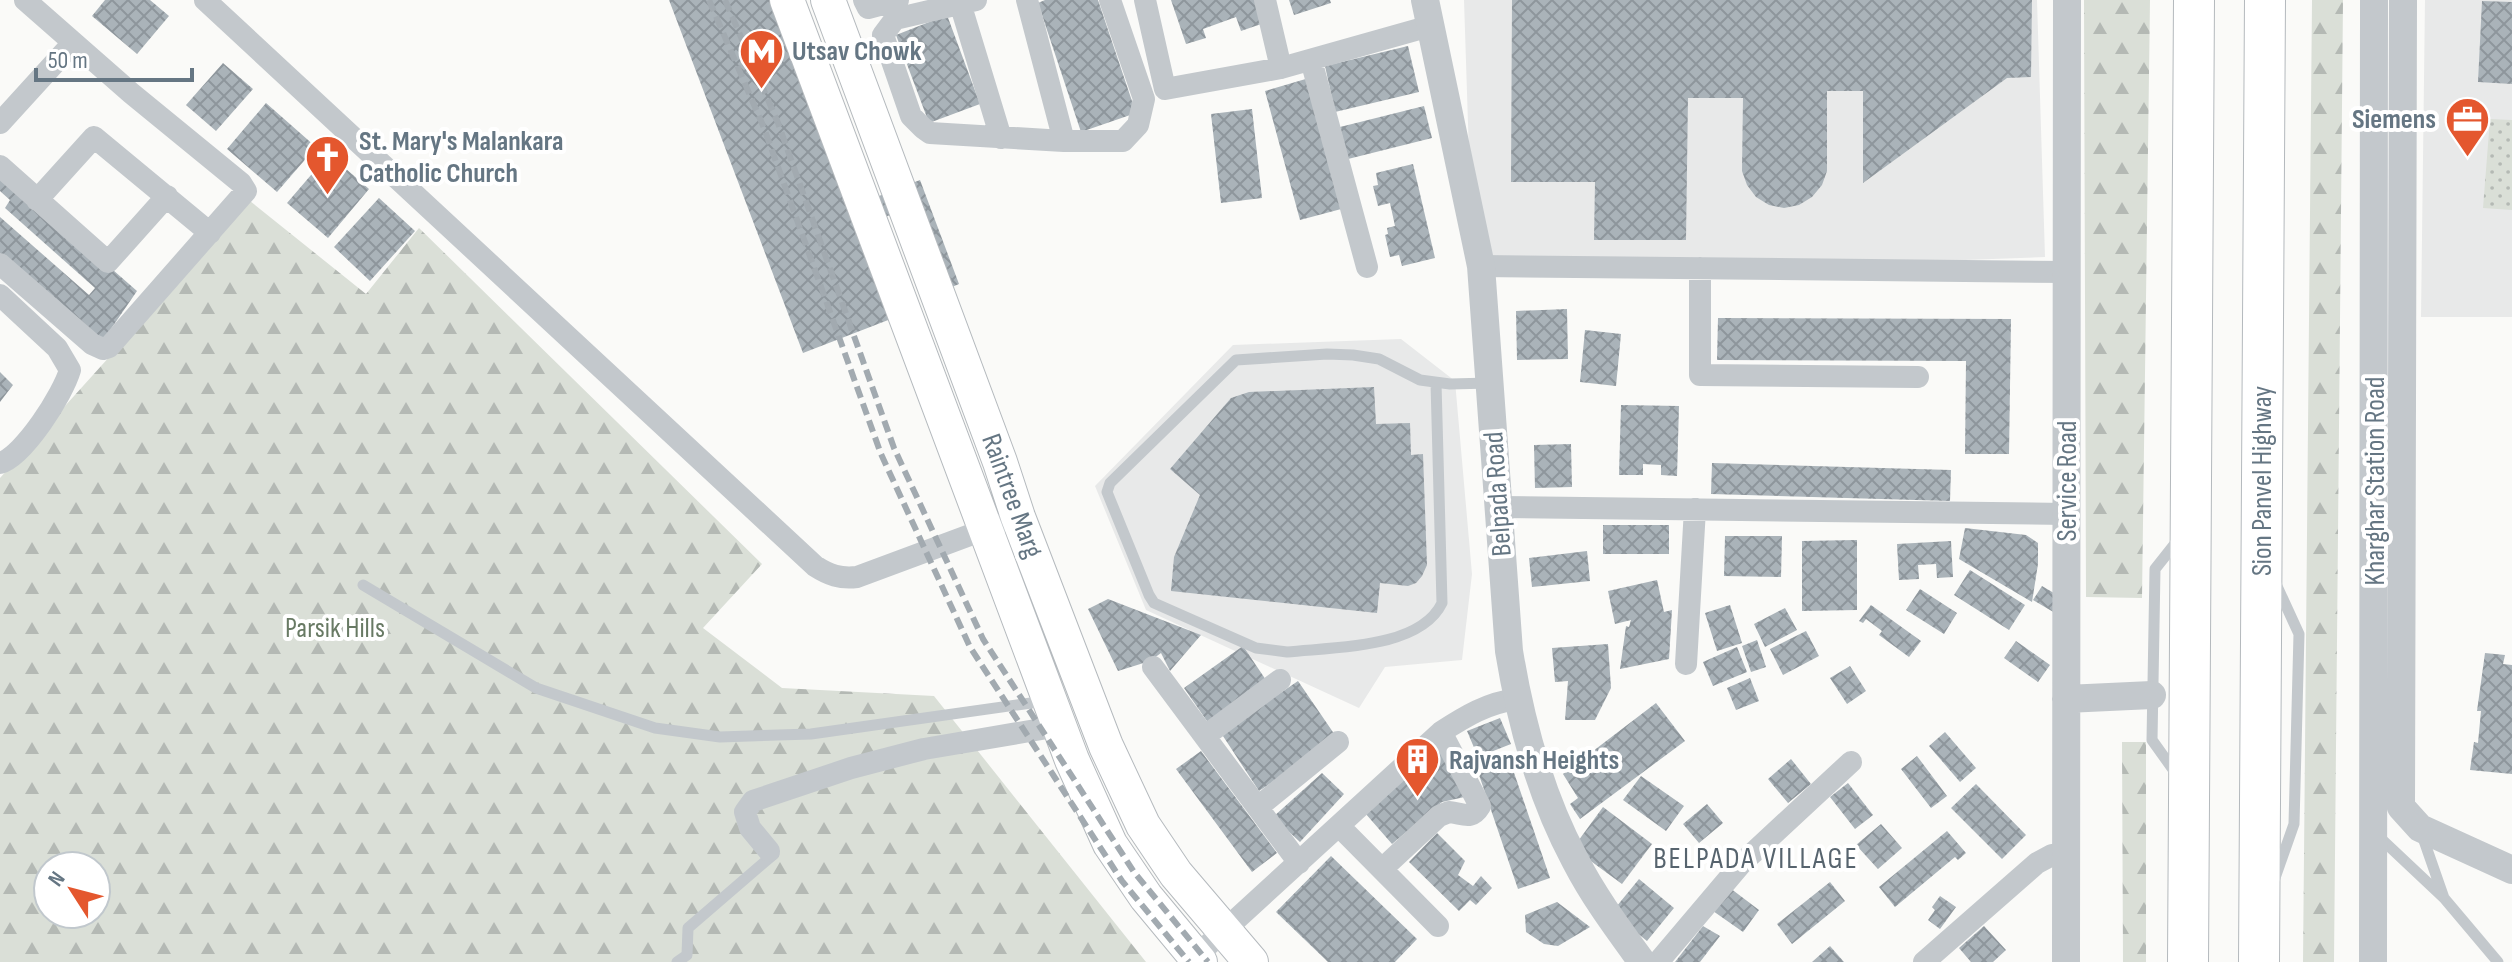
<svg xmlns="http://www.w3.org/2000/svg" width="2512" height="962" font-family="'Sofia Sans Condensed',sans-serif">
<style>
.built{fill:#e8e9e9}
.green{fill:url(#green-dots)}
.forest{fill:url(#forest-firs);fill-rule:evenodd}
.building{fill:url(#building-cross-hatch)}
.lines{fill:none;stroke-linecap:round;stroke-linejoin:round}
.primary-casing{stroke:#b5babe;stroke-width:36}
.motorway-casing{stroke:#b4b9bd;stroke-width:42}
.service{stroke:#c3c8cc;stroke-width:11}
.minor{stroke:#c3c8cc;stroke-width:22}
.tertiary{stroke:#c3c8cc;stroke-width:28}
.primary{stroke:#fff;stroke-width:34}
.motorway{stroke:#fff;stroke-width:40}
.rail{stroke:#a2aab0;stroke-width:6;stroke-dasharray:12 6;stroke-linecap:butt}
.labels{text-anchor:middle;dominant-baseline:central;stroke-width:8;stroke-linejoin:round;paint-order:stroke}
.poi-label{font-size:28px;font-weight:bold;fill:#657683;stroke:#fff;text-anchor:start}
.street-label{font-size:28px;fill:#657683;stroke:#fff}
.park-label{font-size:28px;fill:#687a64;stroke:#fff}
.neighbourhood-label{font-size:30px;letter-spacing:2px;fill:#57646e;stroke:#fff}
</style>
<defs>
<pattern id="green-dots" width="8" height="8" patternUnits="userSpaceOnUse" patternTransform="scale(2)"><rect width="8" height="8" fill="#dadfd7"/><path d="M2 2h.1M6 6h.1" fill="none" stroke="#b4b9b4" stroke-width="1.8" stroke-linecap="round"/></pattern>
<pattern id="forest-firs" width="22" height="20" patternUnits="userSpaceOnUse" patternTransform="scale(2)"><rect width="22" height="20" fill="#dadfd7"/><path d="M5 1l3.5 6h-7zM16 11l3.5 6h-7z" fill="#b4b9b4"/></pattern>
<pattern id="building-cross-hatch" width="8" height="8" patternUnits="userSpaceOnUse" patternTransform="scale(2)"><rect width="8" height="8" fill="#aab3b9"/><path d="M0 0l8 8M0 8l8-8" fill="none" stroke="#8e969c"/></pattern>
</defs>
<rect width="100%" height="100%" fill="#fafaf8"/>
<path class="built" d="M1464,0h573l8,257 -572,21z
M2425,0h87v317h-91z
M1401,339l54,42 17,193 -10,86 -77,7 -26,41 -213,-98 -51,-124 138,-141z"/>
<path class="green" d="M2490,119l22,1v90l-29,-2z"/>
<path class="forest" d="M2084,0h66l-8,598 -56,-1z
M2312,0h31l-9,962h-31z
M250,201l116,93 53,-66 343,336 -59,64 79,60 152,8 212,266h-1146v-484zM48,866h48v48h-48z
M2122,742h24v220h-23z"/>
<path class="building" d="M105,0h45l19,16 -32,38 -45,-38z
M669,0h115l77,203 59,-23 39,104 -14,6 -32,-84 -51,20 34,91 -93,36z
M1045,0h53l38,113 -55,19 -43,-129z
M1171,0h88l8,22 -26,9 -5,-14 -33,12 3,9 -20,6z
M1289,0h41l1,3 -37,12z
M1512,0h520l-1,77 -24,1 -144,105v-92h-36v80l-5,14 -10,12 -13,8 -15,3 -15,-3 -13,-8 -9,-12 -5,-14 1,-73h-55l-2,142h-92l1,-58h-84z
M2482,1l30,1v82l-34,-2z
M947,15l33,89 -51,19 -33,-88z
M1408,46l11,46 -84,20 -10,-46z
M223,63l30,26 -37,42 -30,-26z
M1309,78l36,130 -45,12 -35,-129z
M266,103l50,44 -39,45 -50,-43z
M1424,106l8,32 -84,21 -8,-32z
M1252,109l10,89 -41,5 -10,-89z
M329,154l40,35 -41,49 -41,-35z
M1413,164l22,94 -33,8 -3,-11 -9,2 -5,-22 3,-1 -1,-6 8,-2 -5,-23 -12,3 -5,-20 5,-1 -2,-12z
M0,171l137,120 -35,51 -102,-87v-38l89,78 6,-7 -90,-80 5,-8 -10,-9z
M379,198l36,33 -45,50 -36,-34z
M1567,309l1,50 -51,1 -1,-49z
M1718,318l293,1 -2,135h-44l1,-93 -249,-1z
M1585,330l36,4 -5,52 -36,-4z
M0,372l13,13 -13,17z
M1374,387l2,37 34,-1 1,32 12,-1 4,111 -5,11 -6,7 -8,3 -28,-3 -3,30 -206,-22 3,-34 26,-62 -30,-26 61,-71 18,-6z
M1621,405l58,1 -2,70 -16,-1v-10l-18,-1v11h-24z
M1571,444l1,43 -37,1 -1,-43z
M1712,463l239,7 -1,31 -239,-7z
M1603,525h66v29h-66z
M1965,528l61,7 12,8v21l-6,38 -73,-43z
M1725,536h57l-1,41 -57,-1z
M1857,540v70l-55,1v-70z
M1951,541l2,36 -16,1 -1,-14 -18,1 1,14 -20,1 -2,-36z
M1587,551l3,30 -58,6 -3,-29z
M1970,570l55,35 -16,25 -55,-35z
M1657,580l7,32 8,-2 -3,49 -49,10 6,-43 3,1 2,-7 -16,4 -7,-33z
M2042,586l22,13 -9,14 -22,-13z
M1920,589l37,24 -13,21 -38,-24z
M1108,599l93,36 -31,36 -9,-18 -11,8 -32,10 -30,-62z
M1730,605l12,38 -25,8 -12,-38z
M1871,605l50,36 -12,16 -30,-22 3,-4 -16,-12 -3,4 -4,-2z
M1785,608l12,22 -32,17 -11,-23z
M1806,631l13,25 -36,19 -13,-26z
M1757,640l9,27 -15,5 -9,-26z
M2016,641l34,24 -12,17 -34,-24z
M1608,644l3,44 -16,32h-30l3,-39 -13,1 -3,-34z
M1243,646l25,37 -59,41 -25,-36z
M1737,647l10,25 -34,14 -10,-24z
M2485,653l20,2 -2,9 9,1v109l-42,-4 4,-28 4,1 3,-32h-4z
M1850,666l16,25 -19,13 -17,-26z
M1750,678l9,23 -23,9 -9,-22z
M1298,681l39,57 -78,53 -38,-58z
M1656,703l29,38 -105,78 -10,-15 8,-6 -15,-24z
M1500,718l11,26 -33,13 -11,-26z
M1945,732l31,36 -16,14 -31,-36z
M1439,749l30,47 -27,6 -50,42 -27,-31z
M1201,751l76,102 -25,19 -76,-103z
M1917,756l30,40 -16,12 -30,-39z
M1791,759l20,25 -23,19 -20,-24z
M1510,761l40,117 -32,11 -40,-117z
M1322,773l22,21 -44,48 -27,-25z
M1641,776l43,30 -18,25 -43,-31z
M1848,783l25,32 -18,14 -25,-32z
M1976,784l50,51 -24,24 -51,-51z
M1707,804l16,19 -24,20 -16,-19z
M1603,807l49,37 -30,40 -49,-36z
M1881,824l21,24 -24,21 -22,-24z
M1947,831l19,22 -8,7 -3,-3 -60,50 -16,-20z
M1437,833l28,28 -7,14 15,11 8,-10 11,12 -16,17 -6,-5 -11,11 -50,-49z
M1331,856l86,83 -22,23h-67l-52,-50z
M1639,879l35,29 -27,33 -35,-29z
M1830,882l15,19 -53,43 -15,-20z
M1730,888l29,22 -16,22 -30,-21z
M1940,896l16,11 -16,22 -12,-9 7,-10 -3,-3z
M1557,902l33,25 -32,19 -14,-2 -18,-12 -1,-17z
M1703,926l17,10 -20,26h-25z
M1984,926l22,24 -13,12h-22l-12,-14z
M1830,946l14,16h-32z"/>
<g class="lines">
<defs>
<path id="primary" d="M787,0l285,760 38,84 36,53 54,65
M828,0l172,462 18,55 88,229 37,79 33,49 75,88"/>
<path id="motorway" d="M2188,962l6,-962
M2259,962l6,-962"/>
</defs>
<use href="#primary" class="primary-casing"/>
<use href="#motorway" class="motorway-casing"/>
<path class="service" d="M1436,383l6,220c-22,46 -109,44 -155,49l-31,-4 -102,-45 -5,-8 -42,-103 3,-9 126,-123 91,-6 26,1 26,4 41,21 30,4 40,-1
M363,585l173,103 119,40 65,9 91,-3 234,-33
M2177,775l-25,-35 3,-171 23,-29
M2376,834l68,64 -23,-66
M2275,878l19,-54 5,-190 -23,-50
M2444,898l54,64
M677,962l10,-7 1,-27 86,-74"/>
<path class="minor" d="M205,0l610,566c14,9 25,13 42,11l140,-52
M864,0l4,8 30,-8
M976,0l-81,19 -12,16 28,81 12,12 7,5 134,8
M1027,0l37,141h59l15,-16 6,-26 -34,-99
M1145,0l20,89 116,-21 149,-42
M1265,0l16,68
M960,3l41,135
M1311,60l56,207
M0,123l72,-79
M0,166l108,96 59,-66
M37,200l57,-63 116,96
M0,264l92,80 11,5 6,-2 137,-156 -5,-8 -110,-90 -106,-93
M1481,266l586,6
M1700,268v107l218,2
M0,295l57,53 13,22c-7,24 -46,86 -70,93
M1499,507l567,7
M1686,664l9,-155
M1153,667l146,196
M1205,736l75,-56
M1258,807l80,-65
M1339,826l99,100
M769,851l-19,-23 -5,-16 8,-11 98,-33 73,-19 135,-23
M1382,869l57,-53 10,-4c14,1 22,9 31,-6l-39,-74
M1195,957l246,-225c25,-16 46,-29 76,-33
M1658,962l83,-98 110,-102
M1924,962l113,-99 15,-8 14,-1"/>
<path class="tertiary" d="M1425,0l56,266 28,385c12,73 31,144 66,209 19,37 43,69 67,102
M2403,0l-2,807 19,21 92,42
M2066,699l86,-4
M2066,962l1,-962
M2373,962l1,-962"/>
<use href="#primary" class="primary"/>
<use href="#motorway" class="motorway"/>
<path class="rail" d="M709,0l55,128 117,326 89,193 152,234 67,81
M725,0l53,123 116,325 89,191 151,233 74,90"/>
</g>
<defs>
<symbol id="metro-pin" viewBox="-11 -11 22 30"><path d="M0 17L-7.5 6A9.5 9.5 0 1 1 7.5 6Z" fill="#e4572e" stroke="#fff"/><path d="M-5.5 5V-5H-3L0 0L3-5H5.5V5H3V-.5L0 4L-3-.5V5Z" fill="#fff"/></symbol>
<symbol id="office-pin" viewBox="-11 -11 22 30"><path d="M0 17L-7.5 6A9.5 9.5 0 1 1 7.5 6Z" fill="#e4572e" stroke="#fff"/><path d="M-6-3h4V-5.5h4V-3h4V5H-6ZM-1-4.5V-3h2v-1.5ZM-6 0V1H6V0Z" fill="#fff"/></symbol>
<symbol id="church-pin" viewBox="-11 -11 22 30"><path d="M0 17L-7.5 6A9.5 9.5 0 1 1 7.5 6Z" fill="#e4572e" stroke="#fff"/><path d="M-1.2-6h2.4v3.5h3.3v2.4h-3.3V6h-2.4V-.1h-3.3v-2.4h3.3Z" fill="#fff"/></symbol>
<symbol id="building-pin" viewBox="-11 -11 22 30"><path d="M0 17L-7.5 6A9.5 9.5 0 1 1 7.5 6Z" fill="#e4572e" stroke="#fff"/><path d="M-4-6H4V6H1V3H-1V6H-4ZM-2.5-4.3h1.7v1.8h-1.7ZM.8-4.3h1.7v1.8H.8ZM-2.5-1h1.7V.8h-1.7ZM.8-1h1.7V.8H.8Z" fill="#fff"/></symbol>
</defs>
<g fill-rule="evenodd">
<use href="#metro-pin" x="736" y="26" width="51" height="69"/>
<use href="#office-pin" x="2442" y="94" width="51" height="69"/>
<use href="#church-pin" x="302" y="132" width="51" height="69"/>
<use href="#building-pin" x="1392" y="734" width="51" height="69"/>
</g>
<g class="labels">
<g class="poi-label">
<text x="792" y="51">Utsav Chowk</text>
<text x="2436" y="119" text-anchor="end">Siemens</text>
<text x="359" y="141">St. Mary's Malankara<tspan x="359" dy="32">Catholic Church</tspan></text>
<text x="1449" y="760">Rajvansh Heights</text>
</g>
<g class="street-label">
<text transform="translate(2067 481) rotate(-90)">Service Road</text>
<text transform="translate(2262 481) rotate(-90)">Sion Panvel Highway</text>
<text transform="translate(2375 481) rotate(-90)">Kharghar Station Road</text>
<text transform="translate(1498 494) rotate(-94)">Belpada Road</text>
<text transform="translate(1012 496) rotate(70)">Raintree Marg</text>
</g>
<g class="park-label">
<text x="335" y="628">Parsik Hills</text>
</g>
<g class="neighbourhood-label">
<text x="1756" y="859">BELPADA VILLAGE</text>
</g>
</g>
<g transform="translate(72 890) rotate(306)"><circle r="38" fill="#ffffff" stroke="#c1c8cd" stroke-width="2"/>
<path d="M0-6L14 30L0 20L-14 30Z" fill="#e4572e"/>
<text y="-12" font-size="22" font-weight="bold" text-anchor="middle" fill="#657683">N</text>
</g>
<path d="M36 68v12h156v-12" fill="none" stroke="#657683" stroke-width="4"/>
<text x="48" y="68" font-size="24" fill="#657683" stroke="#ffffff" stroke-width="6" paint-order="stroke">50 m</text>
</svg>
